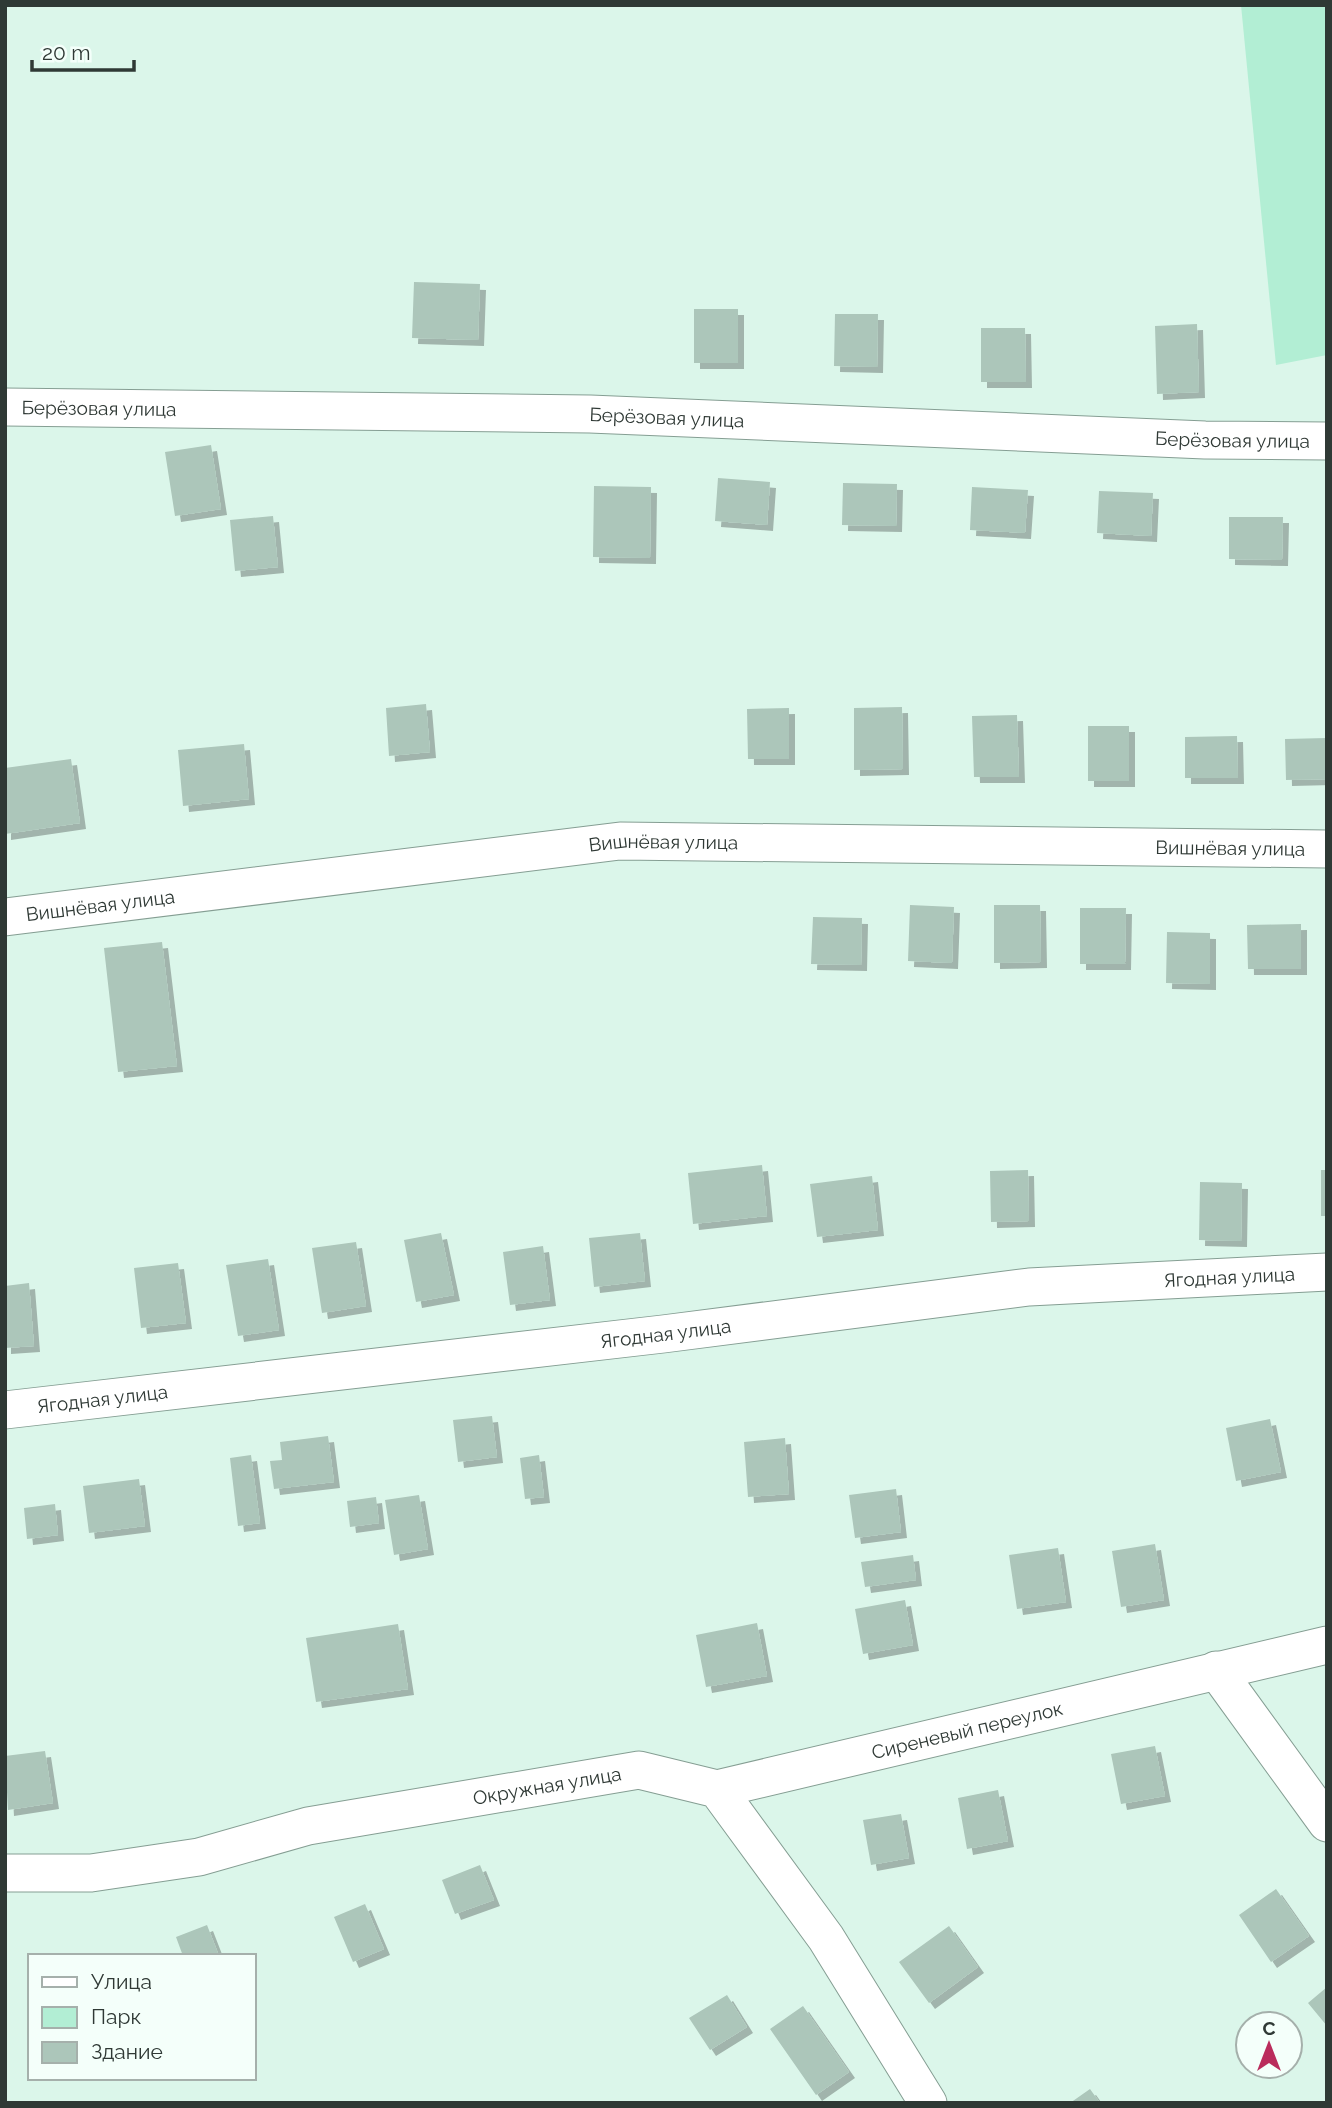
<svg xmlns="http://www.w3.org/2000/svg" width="1332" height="2108" font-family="Raleway,sans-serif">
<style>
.green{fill:#b2eed4}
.building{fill:#acc6ba;filter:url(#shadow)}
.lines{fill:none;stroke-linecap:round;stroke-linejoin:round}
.minor-casing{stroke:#859e93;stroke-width:39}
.minor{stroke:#fff;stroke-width:37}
.labels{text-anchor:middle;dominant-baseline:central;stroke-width:7;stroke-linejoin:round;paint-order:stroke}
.street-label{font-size:19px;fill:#2f3935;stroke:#f4fffa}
</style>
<defs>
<filter id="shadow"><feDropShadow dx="6" dy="6" stdDeviation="0" flood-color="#0004"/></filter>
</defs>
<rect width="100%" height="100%" fill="#dbf6ea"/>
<path class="green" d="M1241,5h86v350l-51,10z"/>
<path class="building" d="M414,282l66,2 -2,56 -66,-2z
M694,309h44v54h-44z
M835,314h43l-1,53 -43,-1z
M1197,324l2,68 -42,2 -2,-68z
M981,328h44l1,54h-45z
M211,445l10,64 -46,7 -10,-64z
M718,478l52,4 -3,43 -52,-4z
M843,483l54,1 -1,42 -54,-1z
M594,486l57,1 -1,71 -57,-1z
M972,487l56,3 -3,43 -55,-3z
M1099,491l54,2 -2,43 -54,-3z
M273,516l5,51 -43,4 -5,-51z
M1229,517h54l-1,43 -53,-1z
M426,704l4,48 -41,4 -3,-48z
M902,707l1,62 -49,1v-62z
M789,708v51h-41l-1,-50z
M1017,715l2,62h-45l-2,-61z
M1088,726h41v55h-41z
M1237,736l1,42h-53v-41z
M1327,738v41l-41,1 -1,-41z
M244,744l5,55 -66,7 -5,-56z
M71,759l9,64 -75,11v-66z
M910,905l44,2 -2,56 -44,-2z
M994,905h46l1,57 -47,1z
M1080,908h46l-1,56h-45z
M813,917l49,1 -1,47 -50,-1z
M1301,924v45h-53l-1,-44z
M1167,932l43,1v51l-44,-1z
M162,942l15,124 -59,6 -14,-124z
M762,1165l5,51 -74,8 -5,-51z
M1028,1170l1,51 -38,1 -1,-51z
M1321,1170h6v46h-6z
M872,1176l6,54 -61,7 -7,-53z
M1200,1182l42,1 -1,58 -42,-1z
M441,1233l13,62 -38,7 -12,-62z
M640,1233l5,48 -51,6 -5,-49z
M356,1242l10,64 -44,7 -10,-65z
M543,1246l7,54 -40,5 -7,-53z
M268,1259l11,71 -41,6 -12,-71z
M178,1263l8,60 -45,5 -7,-60z
M29,1283l5,63 -29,2v-62z
M492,1416l5,41 -39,5 -5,-42z
M1270,1419l11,53 -45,9 -10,-53z
M328,1436l6,46 -60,7 -4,-28 12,-1 -2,-18z
M785,1438l4,56 -41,3 -4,-55z
M251,1455l9,68 -22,3 -8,-68z
M539,1455l5,42 -19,2 -5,-41z
M139,1479l6,47 -56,7 -6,-47z
M896,1489l5,43 -46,6 -6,-43z
M419,1495l9,54 -34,6 -9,-55z
M376,1497l3,26 -29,4 -3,-26z
M55,1504l3,31 -31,4 -3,-31z
M1155,1544l9,56 -43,7 -9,-56z
M1058,1548l8,54 -49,7 -8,-54z
M913,1555l3,25 -51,7 -4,-25z
M905,1600l8,45 -50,9 -8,-45z
M757,1623l10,53 -61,11 -10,-52z
M398,1624l10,65 -92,13 -10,-64z
M1155,1746l10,50 -44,8 -10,-50z
M45,1751l8,52 -45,7 -3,-54z
M998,1790l10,51 -41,8 -9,-51z
M901,1814l8,44 -38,7 -8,-45z
M480,1865l14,35 -39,14 -13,-34z
M1276,1889l33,47 -38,26 -32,-47z
M365,1904l19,45 -31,13 -19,-45z
M207,1925l12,31h-36l-7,-19z
M949,1926l29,41 -49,36 -30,-41z
M1327,1987v39l-19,-23z
M727,1995l20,32 -37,23 -21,-32z
M803,2006l46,66 -33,23 -46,-66z
M1090,2089l10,14h-30z"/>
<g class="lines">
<defs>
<g id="minor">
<path id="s1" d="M5,407l585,7 615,26 122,1"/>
<path id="s2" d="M5,917l615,-76 707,8"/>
<path id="s3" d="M5,1410l658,-76 366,-47 298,-15"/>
<path d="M1216,1670l111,153"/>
<path id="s4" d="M717,1789l610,-144"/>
<path id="s5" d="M5,1873h86l108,-16 109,-31 331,-56 78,19 109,149 102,165"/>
</g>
</defs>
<use href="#minor" class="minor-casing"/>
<use href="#minor" class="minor"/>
</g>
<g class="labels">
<g class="street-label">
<text stroke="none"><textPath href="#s1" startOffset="94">Берёзовая улица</textPath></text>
<text stroke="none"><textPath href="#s1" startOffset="662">Берёзовая улица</textPath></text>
<text stroke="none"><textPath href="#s1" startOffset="1228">Берёзовая улица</textPath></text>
<text stroke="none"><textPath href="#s2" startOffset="663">Вишнёвая улица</textPath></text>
<text stroke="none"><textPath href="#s2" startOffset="1230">Вишнёвая улица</textPath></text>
<text stroke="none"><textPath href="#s2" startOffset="96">Вишнёвая улица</textPath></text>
<text stroke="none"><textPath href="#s3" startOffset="1232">Ягодная улица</textPath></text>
<text stroke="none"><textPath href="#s3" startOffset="665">Ягодная улица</textPath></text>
<text stroke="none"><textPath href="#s3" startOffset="98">Ягодная улица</textPath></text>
<text stroke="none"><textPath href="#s4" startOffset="257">Сиреневый переулок</textPath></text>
<text stroke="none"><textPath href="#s5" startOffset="551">Окружная улица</textPath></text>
</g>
</g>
<rect width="1332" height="2108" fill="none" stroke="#2f3935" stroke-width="14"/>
<rect x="28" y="1954" width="228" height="126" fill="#f4fffa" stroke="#a5b0ab" stroke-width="2"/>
<rect x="42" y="1977" width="35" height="10" fill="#ffffff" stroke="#a5b0ab" stroke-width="2"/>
<text x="91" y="1989" font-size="21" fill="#2f3935">Улица</text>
<rect x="42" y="2007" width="35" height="21" fill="#b2eed4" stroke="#a5b0ab" stroke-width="2"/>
<text x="91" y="2024" font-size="21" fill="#2f3935">Парк</text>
<rect x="42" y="2042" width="35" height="21" fill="#acc6ba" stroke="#a5b0ab" stroke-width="2"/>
<text x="91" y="2059" font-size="21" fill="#2f3935">Здание</text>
<g transform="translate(1269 2045)"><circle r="33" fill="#f4fffa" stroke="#a5b0ab" stroke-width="2"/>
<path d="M0-5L12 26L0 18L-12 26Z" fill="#ba2c5c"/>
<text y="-10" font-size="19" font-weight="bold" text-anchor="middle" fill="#2f3935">С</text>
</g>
<path d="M32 60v10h102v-10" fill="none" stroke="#2f3935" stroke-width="3.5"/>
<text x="42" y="60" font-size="21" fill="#2f3935" stroke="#f4fffa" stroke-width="5" paint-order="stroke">20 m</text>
</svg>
